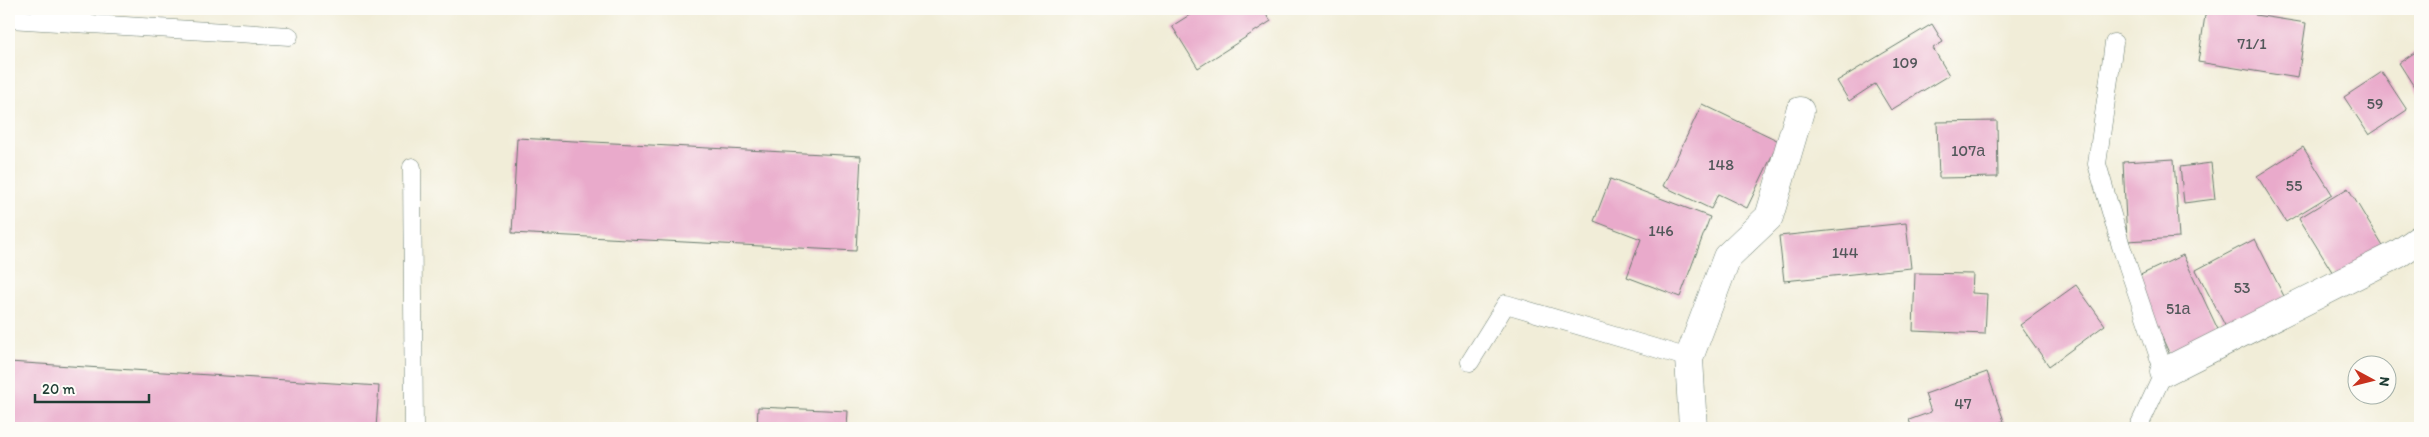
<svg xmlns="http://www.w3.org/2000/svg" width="2429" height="437" font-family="Itim,sans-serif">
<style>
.building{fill:#e9aacb}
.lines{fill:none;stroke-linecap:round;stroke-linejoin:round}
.lane-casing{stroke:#687b6d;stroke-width:19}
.street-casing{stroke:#687b6d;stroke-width:29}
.lane{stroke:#fff;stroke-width:18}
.street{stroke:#fff;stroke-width:28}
.labels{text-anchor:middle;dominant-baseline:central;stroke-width:4;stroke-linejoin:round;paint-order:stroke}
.number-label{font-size:16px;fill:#52585a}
</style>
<rect width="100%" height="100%" fill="#fdfcf7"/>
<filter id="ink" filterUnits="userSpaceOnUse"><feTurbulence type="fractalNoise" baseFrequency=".02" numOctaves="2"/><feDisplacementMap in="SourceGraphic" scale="10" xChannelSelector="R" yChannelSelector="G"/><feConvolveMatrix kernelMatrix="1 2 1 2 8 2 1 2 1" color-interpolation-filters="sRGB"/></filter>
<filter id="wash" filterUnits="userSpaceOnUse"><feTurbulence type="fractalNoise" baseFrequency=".0096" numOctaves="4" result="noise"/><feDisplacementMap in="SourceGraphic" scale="20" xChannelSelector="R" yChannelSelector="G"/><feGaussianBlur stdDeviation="1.12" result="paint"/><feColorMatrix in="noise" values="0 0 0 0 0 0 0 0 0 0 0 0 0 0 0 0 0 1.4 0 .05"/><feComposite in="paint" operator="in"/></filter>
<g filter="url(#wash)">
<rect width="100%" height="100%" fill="#f1edd8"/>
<g id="blocks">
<path class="building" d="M1199,9h64l8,12 -73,47 -26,-42z
M2206,9h50l-1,6 51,8 -8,55 -100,-16z
M1932,24l11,18 -10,6 16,27 -58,35 -16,-26 -26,17 -12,-20z
M2420,49v47l-21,-33z
M2382,72l25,38 -38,25 -25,-38z
M1702,104l77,37 -32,67 -29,-14 -7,15 -48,-23z
M1997,121l1,56 -59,1 -2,-56z
M517,138l344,18 -5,95 -344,-18z
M2303,147l29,47 -46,28 -29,-46z
M2174,159l5,79 -52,3 -4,-79z
M2211,163l4,36 -31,4 -4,-36z
M1610,179l100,38 -30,80 -53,-20 14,-38 -47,-18z
M2348,188l39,65 -48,30 -40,-65z
M1906,223l5,45 -127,13 -5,-45z
M2255,239l33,65 -58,31 -34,-65z
M2183,255l39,83 -49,23 -39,-83z
M1915,273l58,1 -1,19 15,1 -2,40 -72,-3z
M2076,285l29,40 -56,41 -29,-41z
M9,362l370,24 -3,42h-367z
M1987,372l17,49 -22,7h-70l-3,-8 22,-8 -6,-18z
M758,407l90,4 -1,17h-90z"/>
</g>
</g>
<g filter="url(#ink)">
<use href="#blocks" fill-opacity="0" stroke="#687b6d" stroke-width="1"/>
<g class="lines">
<defs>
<path id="lane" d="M9,19l280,17
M2114,43l-17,121 24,82 43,126 -26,56
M412,167l2,261
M1470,362l36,-58 183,54"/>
<path id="street" d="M2164,372l234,-118 22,-15
M1693,428l-4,-70 38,-101 42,-40 31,-106"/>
</defs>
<use href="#lane" class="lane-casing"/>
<use href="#street" class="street-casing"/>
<use href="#lane" class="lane"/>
<use href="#street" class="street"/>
</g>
</g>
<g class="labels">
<g class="number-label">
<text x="2252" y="43">71/1</text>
<text x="1905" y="62">109</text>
<text x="2375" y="103">59</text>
<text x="1968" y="150">107а</text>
<text x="1721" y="164">148</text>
<text x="2294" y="185">55</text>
<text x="1661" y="230">146</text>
<text x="1845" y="252">144</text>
<text x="2242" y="287">53</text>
<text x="2178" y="308">51а</text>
<text x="1963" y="403">47</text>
</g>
</g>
<rect width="2429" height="437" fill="none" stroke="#fdfcf7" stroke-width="30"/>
<g transform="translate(2372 380) rotate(97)"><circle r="24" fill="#fdfcf7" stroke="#a4b0a9"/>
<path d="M0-4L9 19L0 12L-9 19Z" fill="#c8321e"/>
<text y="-8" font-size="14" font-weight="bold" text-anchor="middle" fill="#1f3d34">N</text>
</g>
<path d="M35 394v8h114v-8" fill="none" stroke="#1f3d34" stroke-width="2.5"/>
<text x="42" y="394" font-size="15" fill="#1f3d34" stroke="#fdfcf7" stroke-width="4" paint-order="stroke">20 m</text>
</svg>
